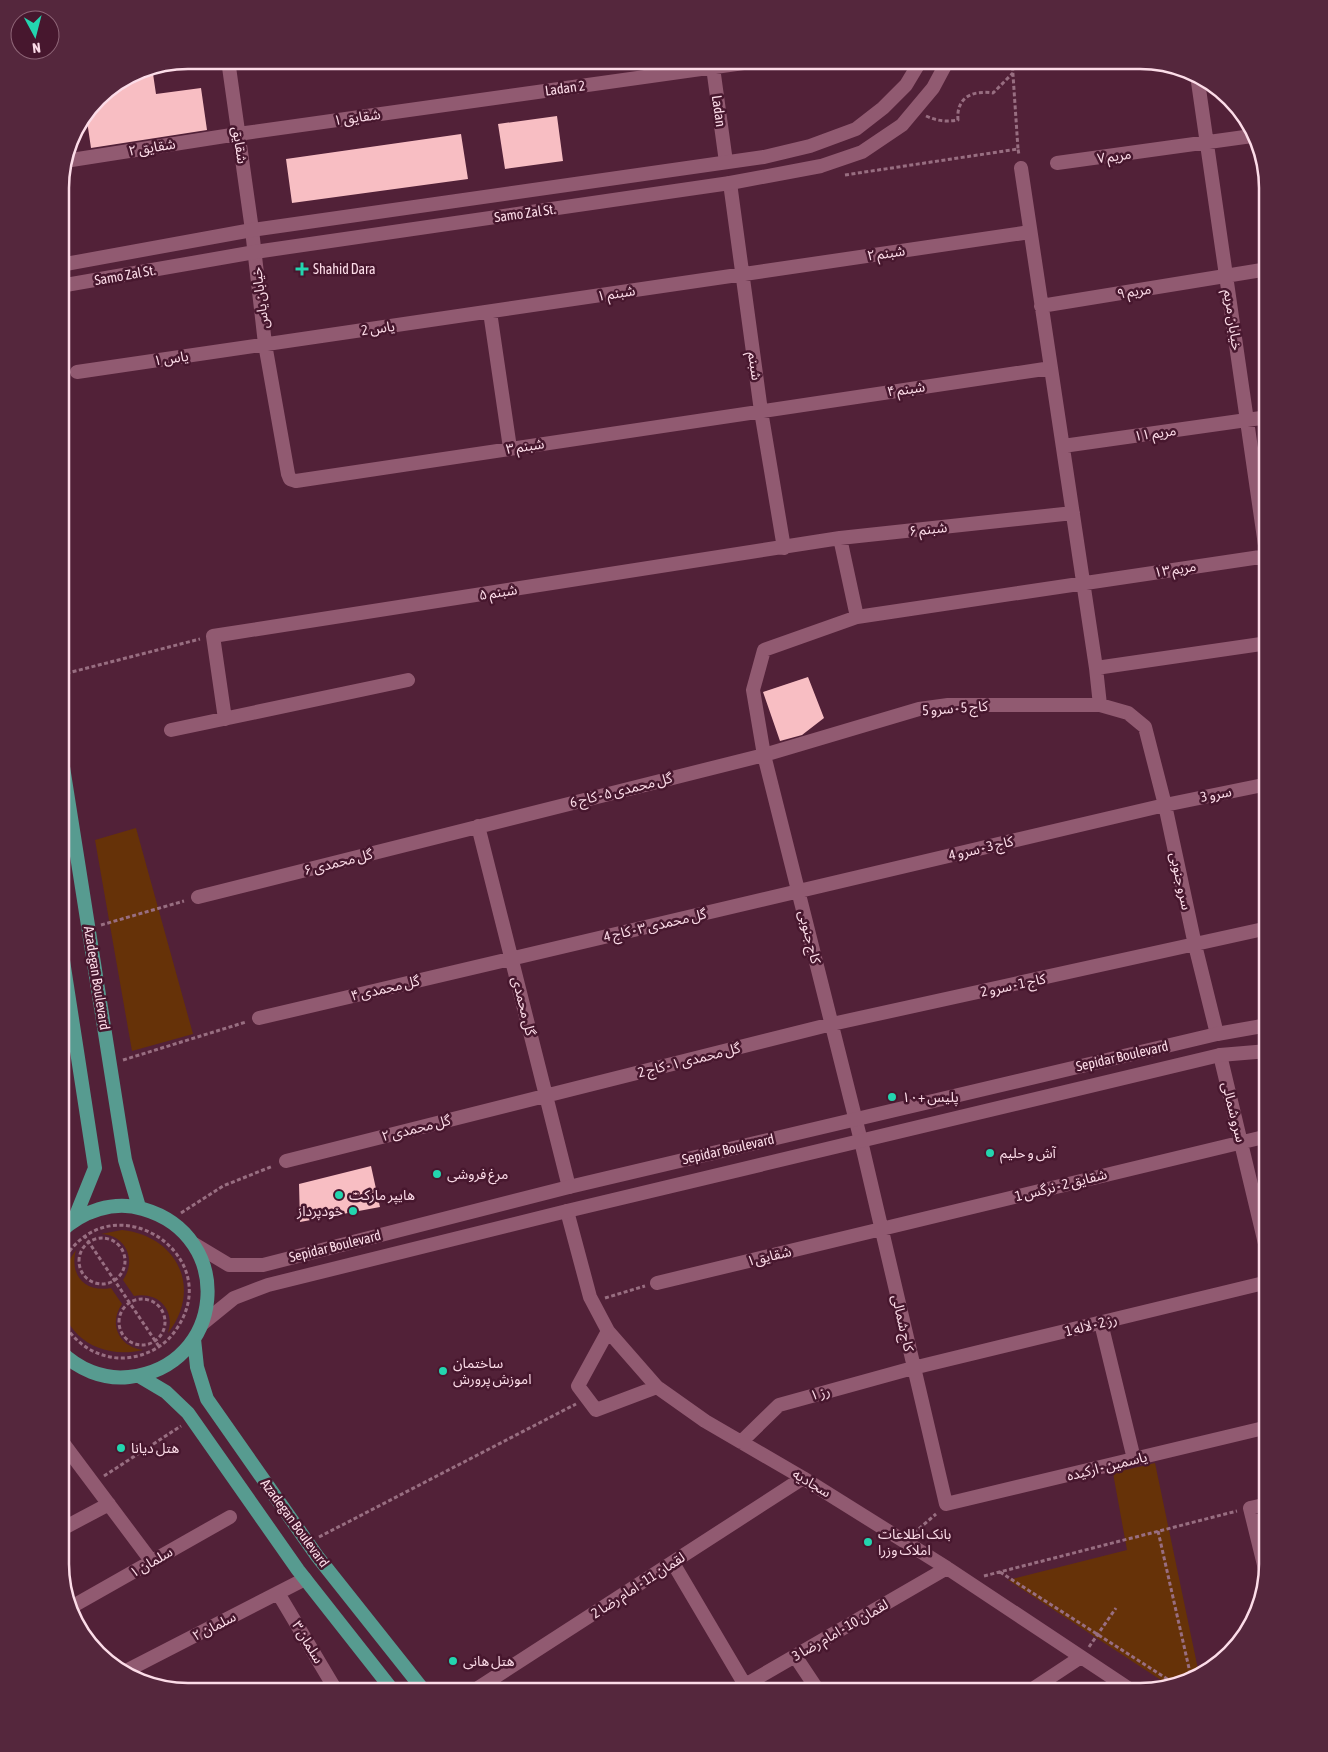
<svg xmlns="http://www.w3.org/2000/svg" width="1328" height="1752" font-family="'Asap Condensed','Noto Sans Arabic',sans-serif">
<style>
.green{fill:#663208}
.building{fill:#f8bec3}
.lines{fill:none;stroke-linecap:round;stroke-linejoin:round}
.path{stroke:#986e81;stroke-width:3;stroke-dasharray:4 2.5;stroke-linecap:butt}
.minor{stroke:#915a71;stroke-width:14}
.tertiary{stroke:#915a71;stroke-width:14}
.primary{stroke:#579b90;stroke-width:14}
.poi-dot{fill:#23d5af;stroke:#47172e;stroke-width:2}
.labels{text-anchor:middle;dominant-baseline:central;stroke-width:5;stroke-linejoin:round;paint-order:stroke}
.street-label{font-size:14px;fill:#fcdce8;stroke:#47172e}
.poi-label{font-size:14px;fill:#fcdce8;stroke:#47172e;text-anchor:start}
.rim{fill:none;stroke:#fcdce8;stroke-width:2.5}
</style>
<rect width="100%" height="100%" fill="#522138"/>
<path class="green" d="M136,828l57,206 -61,17 -37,-211z
M122,1230c55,6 81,58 46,103 8,-24 -11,-42 -34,-37l-11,-16c14,-20 3,-45 -22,-46z
M76,1250c-7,25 9,43 35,38l11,16c-14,20 -3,43 21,46 -64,15 -107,-46 -67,-100z
M1155,1463l44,211 -32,10 -159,-104 119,-30 -14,-77z"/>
<path class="building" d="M152,67l4,27 45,-6 6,42 -116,18 -5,-34 17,-22 36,-22z
M557,116l6,45 -58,8 -7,-45z
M461,134l7,45 -176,24 -6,-44z
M808,677l16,41 -22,17 -22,6 -17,-49z
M371,1166l9,41 -80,15 -1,-38z"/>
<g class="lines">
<path class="path" d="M1012,60l6,89
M962,69l4,-9
M926,116c11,5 20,6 32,4 -2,-23 15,-30 35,-27l20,-20
M845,175l173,-26 1,6
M60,675l140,-36
M101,925l83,-24
M123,1060l123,-38
M181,1213l42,-27 50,-20
M84,1235l76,113
M79 1261a23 23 0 1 1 46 0a23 23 0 1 1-46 0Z
M605,1298l40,-12
M119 1322a23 23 0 1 1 46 0a23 23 0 1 1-46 0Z
M60,1316c11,24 32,40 58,42 20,1 42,-8 54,-23 64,-79 -67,-162 -112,-68
M60,1333l7,-4
M104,1476l77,-50
M1158,1531l33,146
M914,1533l22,-19
M319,1537l257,-133
M1000,1572l172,110
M984,1576l253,-65
M1089,1647l27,-39"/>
<path class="minor" d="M228,60l24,170 13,114 23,130 2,5 6,2 755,-113
M712,60l14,102
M1197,75l71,491
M65,161l173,-27 528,-74
M1057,163l195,-27
M1021,168l75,500 4,37
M730,183l31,228 23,137
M1041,306l227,-37
M490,312l20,136
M77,372l953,-140
M1063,446l205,-29
M840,538l17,79
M1267,556l-410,61 -93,33 -11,40 11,65 97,386 85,363 322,-77
M1096,668l172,-25
M225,719l-12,-83 627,-98 233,-25
M171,730l237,-50
M478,826l91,361
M198,897l566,-142 155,-46 29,-4h152l28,8 17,14 20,78 30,140 22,89
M259,1018l906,-213 103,-21
M1220,1055l48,201
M286,1161l546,-137 436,-96
M567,1211l23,86 18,34 49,56 48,34 98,57 144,90 187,124
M657,1283l611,-147
M1101,1323l33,136
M608,1331l-30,55 18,24 61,-23
M60,1439l92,123
M741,1442l38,-37 134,-37 355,-86
M60,1530l49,-26
M673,1563l72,122
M1266,1573l-16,-65 18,-4
M278,1593l59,99
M73,1606l157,-89
M795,1656l24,36
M122,1673l183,-94
M472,1692l331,-214
M733,1692l214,-124
M1028,1692l53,-35"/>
<path class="tertiary" d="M60,265l192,-35 512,-73 46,-11 46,-17 27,-21 23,-23 15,-25
M60,286l195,-34 475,-69 91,-17 41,-14 40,-27 31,-37 15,-28
M194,1244l35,21h34l306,-78 648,-153 51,-9
M202,1324l32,-26 34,-13 299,-74 653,-156 48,-4"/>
<path class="primary" d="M60,748l65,412 14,47
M60,941l35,227 -21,52
M194,1339l3,28 10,32 110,157 108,136
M60,1351c18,18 43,29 69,26 96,-10 108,-141 14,-168 -29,-9 -61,2 -83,23
M139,1376l27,16 22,21 110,157 96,122"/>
</g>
<g class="poi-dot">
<path d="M299.5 261.5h5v5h5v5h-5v5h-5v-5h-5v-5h5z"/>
<circle cx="892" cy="1097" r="5"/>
<circle cx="990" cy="1153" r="5"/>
<circle cx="437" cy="1174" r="5"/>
<circle cx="339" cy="1195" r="5"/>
<circle cx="353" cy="1211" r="5"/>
<circle cx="443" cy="1371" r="5"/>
<circle cx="121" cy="1448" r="5"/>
<circle cx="868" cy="1542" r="5"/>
<circle cx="453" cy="1661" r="5"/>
</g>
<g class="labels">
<g class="street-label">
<text transform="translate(565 88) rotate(-8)">Ladan 2</text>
<text transform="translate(719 111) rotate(82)">Ladan</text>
<text transform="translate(357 117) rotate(-8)">شقایق ۱</text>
<text transform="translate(240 145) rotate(82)">شقایق</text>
<text transform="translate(152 147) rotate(-9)">شقایق ۲</text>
<text transform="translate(1114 156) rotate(-8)">مریم ۷</text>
<text transform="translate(525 213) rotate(-8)">Samo Zal St.</text>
<text transform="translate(886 253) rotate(-8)">شبنم ۲</text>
<text transform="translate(125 275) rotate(-10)">Samo Zal St.</text>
<text transform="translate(1134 291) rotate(-9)">مریم ۹</text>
<text transform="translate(616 293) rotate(-9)">شبنم ۱</text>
<text transform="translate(260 298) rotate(-97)">خیابان یاس</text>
<text transform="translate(1233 320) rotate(82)">خیابان مریم</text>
<text transform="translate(378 328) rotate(-8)">یاس 2</text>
<text transform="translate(171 358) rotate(-8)">یاس ۱</text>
<text transform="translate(755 366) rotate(82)">شبنم</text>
<text transform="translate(906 389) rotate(-8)">شبنم ۴</text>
<text transform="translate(1155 433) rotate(-8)">مریم ۱۱</text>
<text transform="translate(525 446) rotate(-9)">شبنم ۳</text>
<text transform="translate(928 529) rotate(-6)">شبنم ۶</text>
<text transform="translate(1175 569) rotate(-9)">مریم ۱۳</text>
<text transform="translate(498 592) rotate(-9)">شبنم ۵</text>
<text transform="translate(955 708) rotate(-4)">کاج 5 - سرو 5</text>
<text transform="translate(621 790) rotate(-14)">گل محمدی ۵ - کاج 6</text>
<text transform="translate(1216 794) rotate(-11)">سرو 3</text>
<text transform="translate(981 848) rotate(-13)">کاج 3 - سرو 4</text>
<text transform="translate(338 862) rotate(-14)">گل محمدی ۶</text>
<text transform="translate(1181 881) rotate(78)">سرو جنوبی</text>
<text transform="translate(655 925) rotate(-13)">گل محمدی ۳ - کاج 4</text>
<text transform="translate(810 937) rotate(76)">کاج جنوبی</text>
<text transform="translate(97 978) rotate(81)">Azadegan Boulevard</text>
<text transform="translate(1013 985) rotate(-12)">کاج 1 - سرو 2</text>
<text transform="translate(385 988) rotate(-13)">گل محمدی ۴</text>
<text transform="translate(524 1006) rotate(76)">گل محمدی</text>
<text transform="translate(1122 1056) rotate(-13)">Sepidar Boulevard</text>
<text transform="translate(689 1060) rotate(-14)">گل محمدی ۱ - کاج 2</text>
<text transform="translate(1234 1112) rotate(76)">سرو شمالی</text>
<text transform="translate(416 1128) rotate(-14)">گل محمدی ۲</text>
<text transform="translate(728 1149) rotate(-13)">Sepidar Boulevard</text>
<text transform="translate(1061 1185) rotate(-14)">شقایق 2 - نرگس 1</text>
<text transform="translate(335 1246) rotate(-14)">Sepidar Boulevard</text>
<text transform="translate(769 1256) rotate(-13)">شقایق۱</text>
<text transform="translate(903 1323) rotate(77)">کاج شمالی</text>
<text transform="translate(1091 1325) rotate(-14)">رز 2 - لاله 1</text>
<text transform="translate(820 1393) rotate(-15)">رز ۱</text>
<text transform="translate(1107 1466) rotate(-14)">یاسمین - ارکیده</text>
<text transform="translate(812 1483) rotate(31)">سجادیه</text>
<text transform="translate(295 1523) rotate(54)">Azadegan Boulevard</text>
<text transform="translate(151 1562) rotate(-30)">سلمان ۱</text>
<text transform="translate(638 1585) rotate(-33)">لقمان 11 - امام رضا 2</text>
<text transform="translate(214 1626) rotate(-27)">سلمان ۲</text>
<text transform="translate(840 1630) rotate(-30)">لقمان 10 - امام رضا 3</text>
<text transform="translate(308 1642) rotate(59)">سلمان ۳</text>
</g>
<g class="poi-label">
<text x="313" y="269">Shahid Dara</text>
<text x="902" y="1097">پلیس +۱۰</text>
<text x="1000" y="1153">آش و حلیم</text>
<text x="447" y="1174">مرغ فروشی</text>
<text x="349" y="1195">هایپر مارکت</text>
<text x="343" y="1211" text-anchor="end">خودپرداز</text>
<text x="453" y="1363">ساختمان<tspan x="453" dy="16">اموزش پرورش</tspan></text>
<text x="131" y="1448">هتل دیانا</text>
<text x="878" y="1534">بانک اطلاعات<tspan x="878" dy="16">املاک وزرا</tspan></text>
<text x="463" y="1661">هتل هانی</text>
</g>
</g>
<path d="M0 0H1328V1752H0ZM188 69H1140A119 119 0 0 1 1259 188V1564A119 119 0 0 1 1140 1683H188A119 119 0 0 1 69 1564V188A119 119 0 0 1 188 69Z" fill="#55273d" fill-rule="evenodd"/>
<path class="rim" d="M188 69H1140A119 119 0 0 1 1259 188V1564A119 119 0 0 1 1140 1683H188A119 119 0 0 1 69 1564V188A119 119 0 0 1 188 69Z"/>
<g transform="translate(35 35) rotate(173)"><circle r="24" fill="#47172e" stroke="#8f6678"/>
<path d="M0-4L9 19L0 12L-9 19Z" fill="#23d5af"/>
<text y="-8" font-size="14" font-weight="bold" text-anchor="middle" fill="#fcdce8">N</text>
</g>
</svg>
